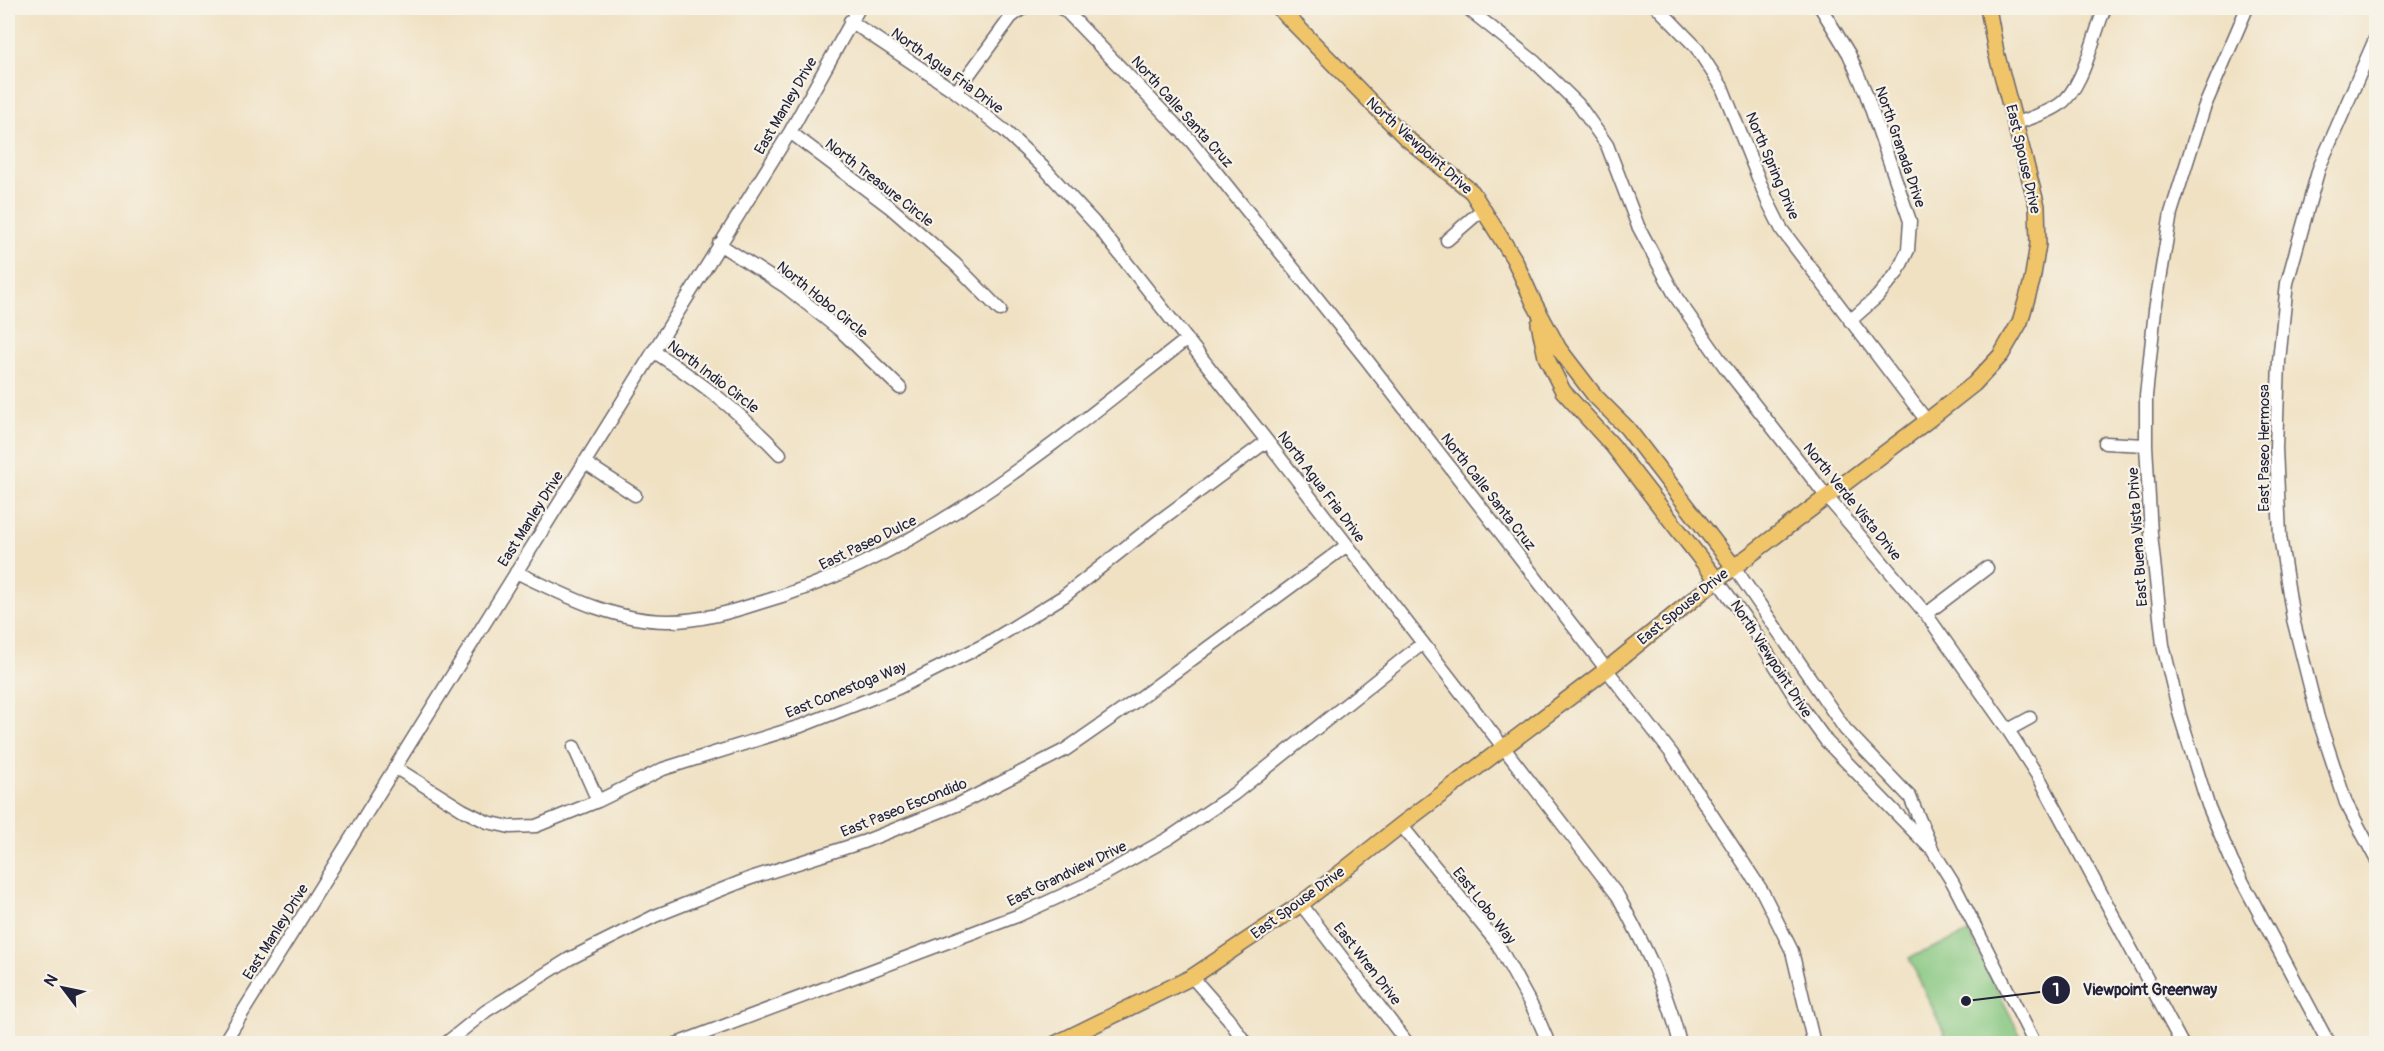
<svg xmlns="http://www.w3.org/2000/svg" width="2384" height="1051" font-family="Pangolin,sans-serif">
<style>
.green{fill:#84c67f;stroke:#53745d;stroke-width:1.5}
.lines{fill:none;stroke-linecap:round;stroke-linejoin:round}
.minor-casing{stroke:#6a656b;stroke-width:15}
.major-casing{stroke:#6a656b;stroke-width:18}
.minor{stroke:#fff;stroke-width:12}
.major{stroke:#f0c469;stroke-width:15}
.labels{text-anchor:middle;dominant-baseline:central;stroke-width:4.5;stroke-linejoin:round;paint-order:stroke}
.street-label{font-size:15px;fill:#22223b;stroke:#f7f3e8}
.leader{fill:none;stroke:#22223b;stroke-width:2}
.callout-dot{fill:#22223b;stroke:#f7f3e8;stroke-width:2}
.mark-label{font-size:18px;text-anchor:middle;font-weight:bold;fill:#fff}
.callout-label{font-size:16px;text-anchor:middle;font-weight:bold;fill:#22223b;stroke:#f7f3e8;stroke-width:4.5;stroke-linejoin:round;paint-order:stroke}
</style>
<rect width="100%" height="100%" fill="#f7f3e8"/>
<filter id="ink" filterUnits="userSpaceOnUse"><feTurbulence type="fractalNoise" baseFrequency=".0167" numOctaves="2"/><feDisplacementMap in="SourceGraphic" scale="12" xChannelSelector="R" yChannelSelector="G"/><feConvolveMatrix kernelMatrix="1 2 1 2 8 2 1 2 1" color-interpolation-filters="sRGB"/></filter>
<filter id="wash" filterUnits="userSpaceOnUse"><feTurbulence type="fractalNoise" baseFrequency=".008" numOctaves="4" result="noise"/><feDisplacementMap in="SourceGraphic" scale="24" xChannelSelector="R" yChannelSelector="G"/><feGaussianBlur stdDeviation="1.35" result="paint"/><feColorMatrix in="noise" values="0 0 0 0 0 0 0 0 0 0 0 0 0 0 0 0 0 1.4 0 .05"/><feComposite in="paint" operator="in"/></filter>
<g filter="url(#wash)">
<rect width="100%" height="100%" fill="#f0e1c3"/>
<path class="green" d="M1968,933h1l55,110h-75l-40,-85z"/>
</g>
<g filter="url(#ink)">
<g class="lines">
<defs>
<path id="minor" d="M1060,8l5,2 126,131 176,219 305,394 90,137 30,60 22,93
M1467,8l68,54 43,42 29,41 31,81 38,71 49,70 102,130 99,117 82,116 33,51 141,263
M1658,8l38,39 26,40 45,113 15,30 145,191
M1821,8l28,46 16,37 45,130 -2,29 -11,23 -20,24 -27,24
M2247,8l-43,100 -33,105 -16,97 -9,86v49l5,89 12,111 17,71 28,89 24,57 97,182
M850,21l106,71 49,39 40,38 55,60 167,212 351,455c25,47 50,95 62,148
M2376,37l-57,131 -32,115 -8,78 -3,87 4,88 13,83 25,99 28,85 30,56
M956,92l55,-75 12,-9
M2015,124c14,-6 31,-10 44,-19 25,-17 34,-70 46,-97
M790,132l101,76 64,56 45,46
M1447,240l37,-32
M719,244l67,43 55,44 59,57
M653,351c49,32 87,61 127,103
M2105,443l41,2
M584,462l51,33
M1734,567l111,162 65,68 23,54 20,32 82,161
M516,572c48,23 99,50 154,49 30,0 61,-9 89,-18 165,-47 294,-159 427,-263
M1717,580l33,45 50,80 27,37 101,104
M1926,614l61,-46
M2008,730l22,-12
M574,747l24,54
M396,768l67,42 24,12 23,5 26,-1 62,-25 65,-32 138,-43 97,-38 88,-44 78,-48 95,-75 108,-80
M1401,825l96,118 39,71 13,30
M1301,904l107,140
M1192,977l36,41 18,26
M223,1044l567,-912 69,-124
M445,1044l41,-33 83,-52 86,-43 96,-38 112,-36 96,-38 106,-54 72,-50 209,-154
M676,1044l341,-128 70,-32 82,-46 65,-44 189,-151"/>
<path id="major" d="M1279,8l126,129 67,55 42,67 20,44 25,46 36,47 32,32 107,139
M1539,324l7,33 17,34 50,55 104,134
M1055,1044l137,-67 109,-73 100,-79 205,-155 111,-90 210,-159 47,-37 27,-29 19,-33 12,-41 6,-37 -1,-38 -41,-154 -8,-44"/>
</defs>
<use href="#minor" class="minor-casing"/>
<use href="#major" class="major-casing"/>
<use href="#minor" class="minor"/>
<use href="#major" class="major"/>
</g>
</g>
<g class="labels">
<g class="street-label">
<text transform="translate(947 71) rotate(36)">North Agua Fria Drive</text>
<text transform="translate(786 106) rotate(-60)">East Manley Drive</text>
<text transform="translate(1182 112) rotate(48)">North Calle Santa Cruz</text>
<text transform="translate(1419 146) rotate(42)">North Viewpoint Drive</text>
<text transform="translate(1900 147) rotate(71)">North Granada Drive</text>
<text transform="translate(2023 159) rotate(77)">East Spouse Drive</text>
<text transform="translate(1772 166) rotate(67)">North Spring Drive</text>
<text transform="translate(879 183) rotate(38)">North Treasure Circle</text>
<text transform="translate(822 300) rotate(39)">North Hobo Circle</text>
<text transform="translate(713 377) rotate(37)">North Indio Circle</text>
<text transform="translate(2264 448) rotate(-90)">East Paseo Hermosa</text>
<text transform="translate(1321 487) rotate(53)">North Agua Fria Drive</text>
<text transform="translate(1488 492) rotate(52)">North Calle Santa Cruz</text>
<text transform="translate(1852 502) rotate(51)">North Verde Vista Drive</text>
<text transform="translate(531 519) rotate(-58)">East Manley Drive</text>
<text transform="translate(2138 537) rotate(-94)">East Buena Vista Drive</text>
<text transform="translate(868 543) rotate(-26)">East Paseo Dulce</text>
<text transform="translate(1683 607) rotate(-39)">East Spouse Drive</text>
<text transform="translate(1771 659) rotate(57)">North Viewpoint Drive</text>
<text transform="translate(846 690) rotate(-22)">East Conestoga Way</text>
<text transform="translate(904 808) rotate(-22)">East Paseo Escondido</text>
<text transform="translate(1067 874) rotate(-26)">East Grandview Drive</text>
<text transform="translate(1298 903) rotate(-36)">East Spouse Drive</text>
<text transform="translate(1484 906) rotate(52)">East Lobo Way</text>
<text transform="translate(276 932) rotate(-58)">East Manley Drive</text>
<text transform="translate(1367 964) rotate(52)">East Wren Drive</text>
</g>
</g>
<path class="leader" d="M1966 1001L2056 990"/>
<g class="callout-dot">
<circle cx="1966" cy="1001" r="6"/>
<circle cx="2056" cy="990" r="15"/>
</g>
<g class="mark-label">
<text x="2056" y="996">1</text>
</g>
<g class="callout-label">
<text x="2150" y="995">Viewpoint Greenway</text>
</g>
<rect width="2384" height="1051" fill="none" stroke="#f7f3e8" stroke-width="30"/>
<g transform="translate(63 988) rotate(302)" stroke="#f7f3e8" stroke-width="4.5" paint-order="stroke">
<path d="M0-4.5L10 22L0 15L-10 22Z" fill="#22223b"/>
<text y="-9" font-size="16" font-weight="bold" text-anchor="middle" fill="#22223b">N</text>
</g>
</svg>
